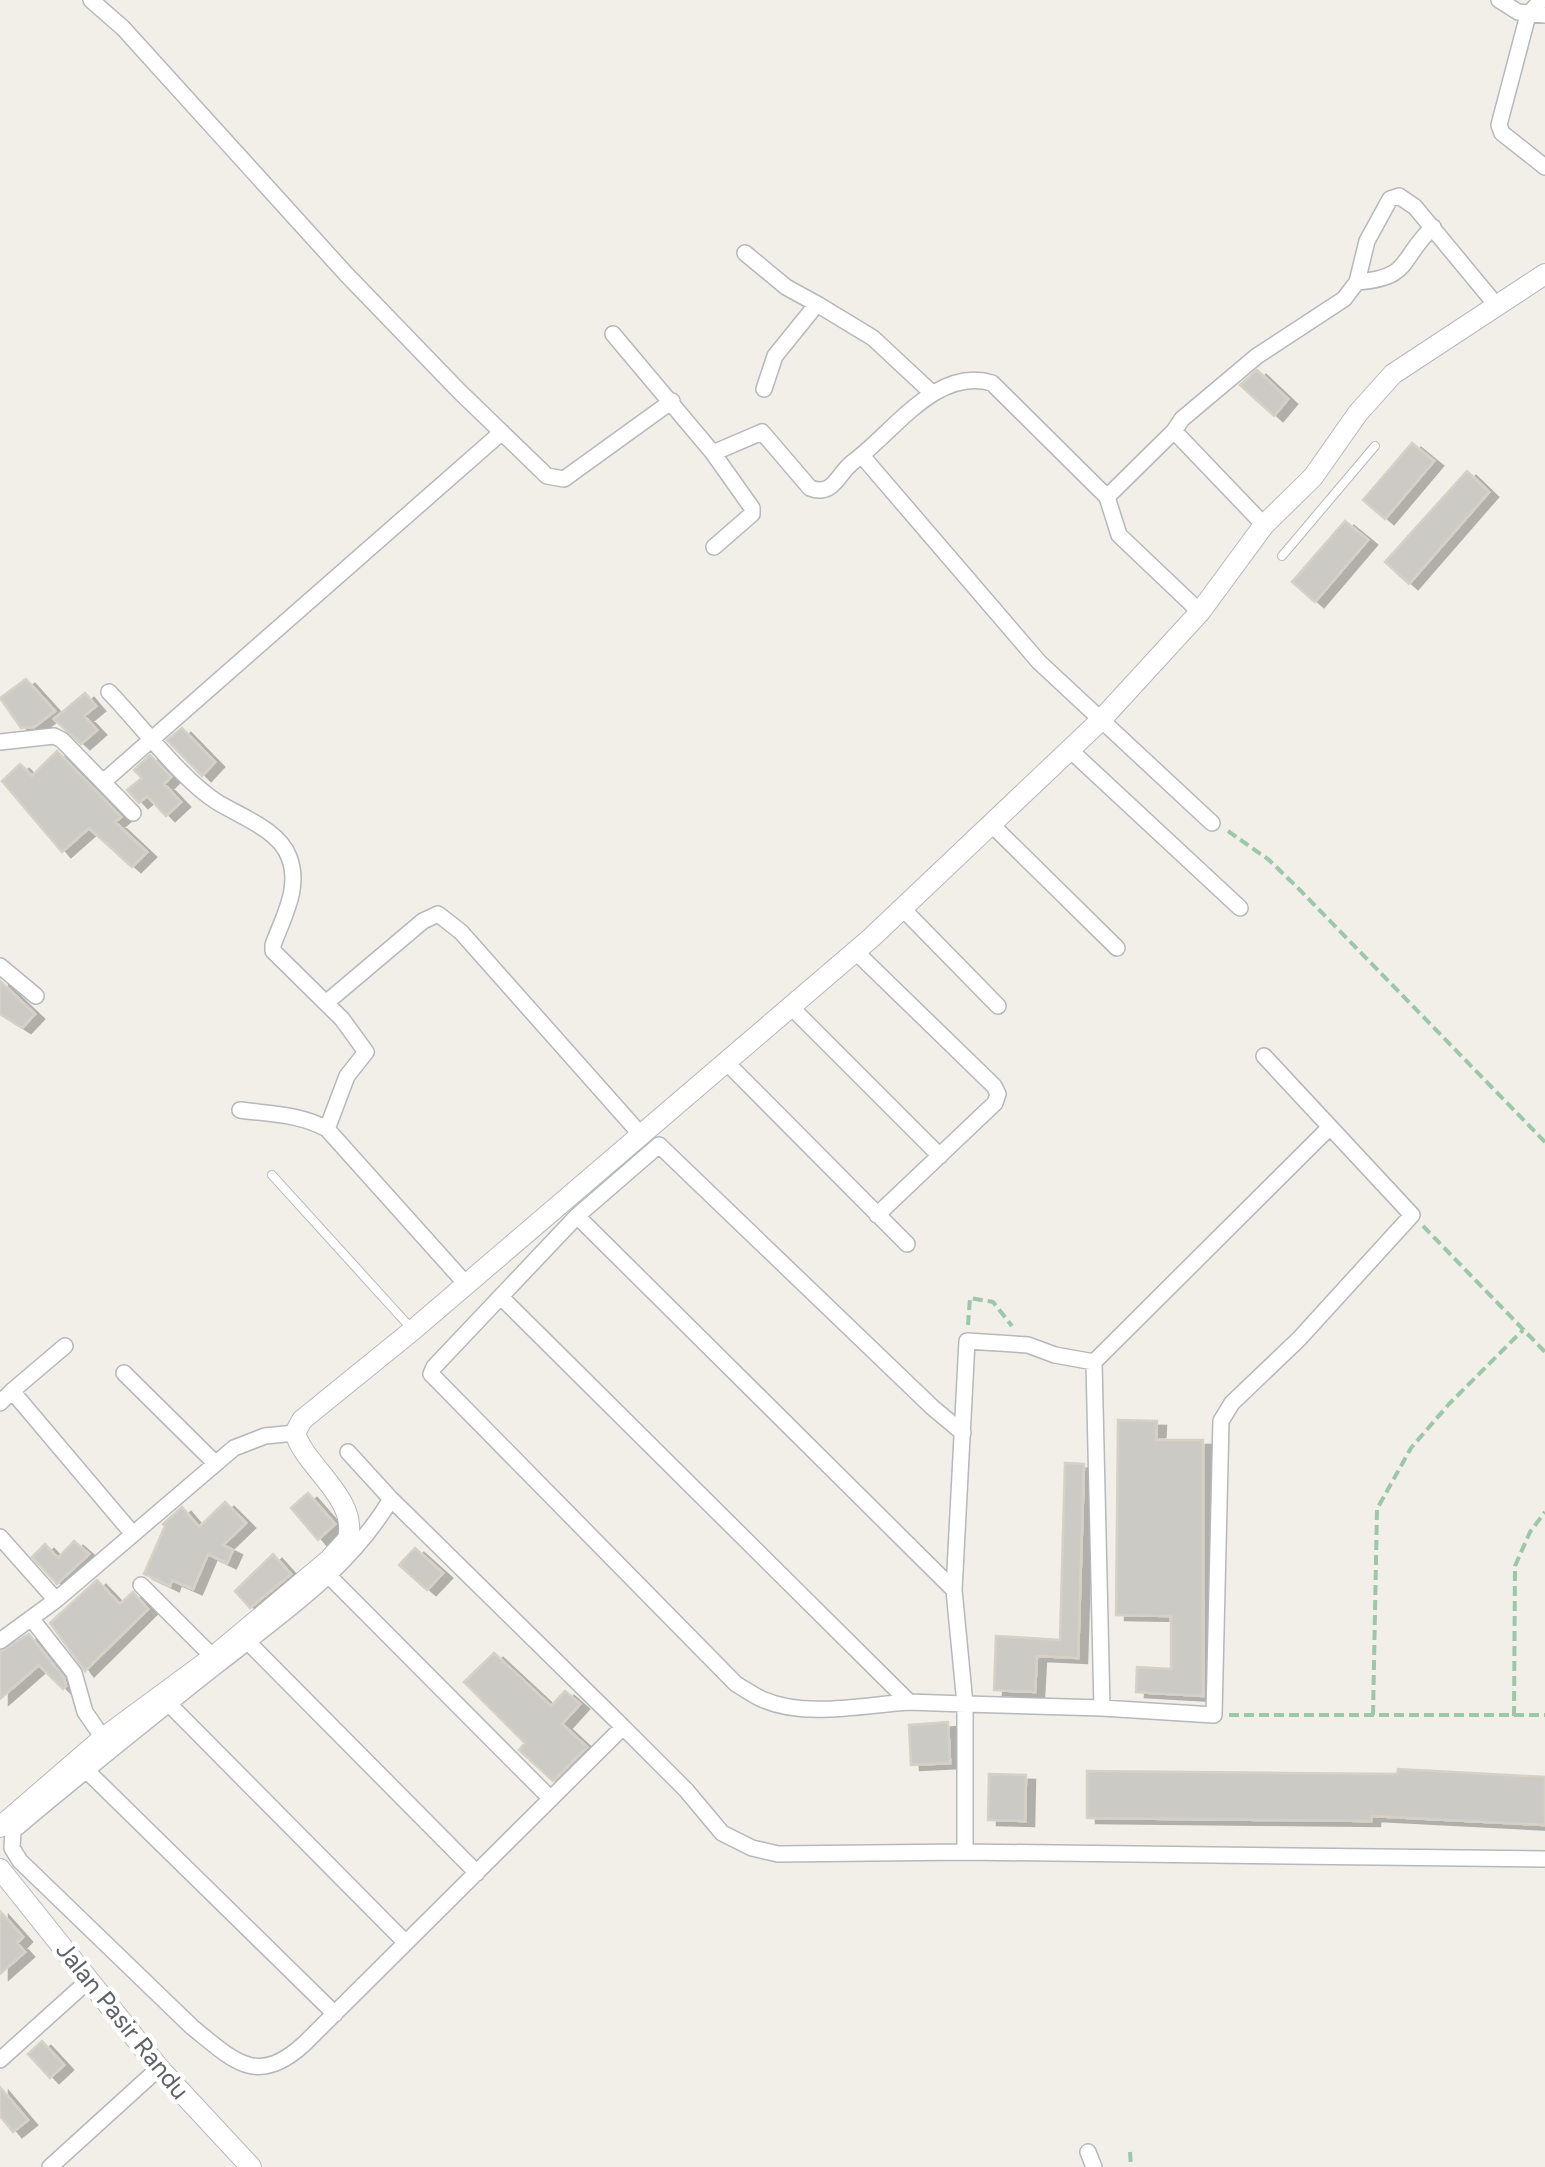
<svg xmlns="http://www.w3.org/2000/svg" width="1545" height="2167" font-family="Figtree,sans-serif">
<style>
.building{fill:#cccac5;stroke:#d6d1c6;stroke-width:2.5;filter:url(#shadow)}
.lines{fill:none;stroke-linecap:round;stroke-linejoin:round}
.service-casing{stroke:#b5b8bc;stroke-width:10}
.minor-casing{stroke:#b5b8bc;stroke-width:18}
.tertiary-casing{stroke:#b5b8bc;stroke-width:22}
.path{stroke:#9cc7a9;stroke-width:4;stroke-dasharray:10 5;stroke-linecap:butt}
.service{stroke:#fff;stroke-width:8}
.minor{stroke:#fff;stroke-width:15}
.tertiary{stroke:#fff;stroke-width:20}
.labels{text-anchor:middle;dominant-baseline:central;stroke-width:9;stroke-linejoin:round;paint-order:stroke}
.street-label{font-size:25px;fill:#5f6368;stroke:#fff}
</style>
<defs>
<filter id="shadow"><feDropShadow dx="9" dy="5" stdDeviation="0" flood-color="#0004"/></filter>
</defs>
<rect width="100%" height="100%" fill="#f1efe8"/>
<path class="building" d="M1257,370l31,29 -14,17 -34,-31z
M1412,443l22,18 -49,58 -22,-19z
M1467,471l22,21 -80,92 -24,-22z
M1345,521l23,19 -53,62 -23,-20z
M26,679l29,32 -21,16 -13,1 -21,-30z
M85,693l11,13 -12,10 13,14 -16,14 -27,-25z
M182,728l33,34 -13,14 -35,-36z
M57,751l64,66 -6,5 32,30 -15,15 -43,-39 -27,24 -60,-71 18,-17 12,12z
M150,755l21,22 -7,7 17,18 -15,14 -19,-20 -8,7 -12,-13 15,-12 -8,-8z
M0,981l35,33 -13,14 -22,-14z
M1118,1420l39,1 -1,19h47v256l-67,-4 1,-25 34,2v-53l-55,-1z
M1065,1463l19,1 -6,194 -41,-2 -2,36 -41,-2 2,-54 64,4z
M308,1493l27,31 -17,16 -27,-32z
M225,1502l21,21 -23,22 10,5 -6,13 -19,-9 -15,35 -21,-9 -2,6 -26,-12 21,-48 -2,-2 19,-17 17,20z
M74,1541l15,13 -32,30 -25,-27 13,-13 13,14z
M415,1548l28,25 -16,17 -28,-25z
M273,1554l18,20 -41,34 -15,-17z
M97,1580l23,24 13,-12 15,17 -63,62 -35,-48z
M29,1634l35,44 2,8 -3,3 -24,-24 -39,34v-47z
M494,1653l57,53 14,-15 15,13 -18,20 25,23 -34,34 -34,-31 6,-7 -61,-61z
M948,1722l2,41 -39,2 -2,-40z
M1398,1769l147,8v48l-174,-9v5l-284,-3v-47l310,3z
M989,1774l37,1 -1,46 -37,-1z
M0,1911l23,26 -6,6 8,9 -25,22z
M42,2041l22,24 -14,13 -22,-24z
M0,2087l28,33 -15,12 -13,-16z"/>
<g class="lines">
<defs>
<path id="service" d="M1282,556l93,-110
M272,1175l138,152"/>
<path id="minor" d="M91,0l32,28 223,246 113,117 88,85 17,3 108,-78
M1499,0l19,12 27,3
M1541,0l-13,15 -29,110 3,8 43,34
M745,253l41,34 31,17
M1357,282c55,-4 42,-23 76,-55
M613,334l100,119 49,-21 48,56c24,9 27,-14 43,-26 39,-28 83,-96 139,-79l115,114 12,38 81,77
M764,389l11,-33 42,-52 56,34 59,55
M713,453l39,55v6l-38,33
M863,457l176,205 173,161
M1107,497l67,-66
M1264,525l-90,-94 8,-12 75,-63 87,-57 13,-17 10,-41 23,-42 9,-3 16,11 82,99
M109,692c31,32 72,87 108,110 23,14 62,28 72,55 12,31 -6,60 -16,88v6l69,68 24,33 -19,24 -20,53
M0,742l54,-6 8,4 71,73
M1069,749l171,159
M103,782l399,-350
M992,825l125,123
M902,908l96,98
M856,952l138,134 4,8 -3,9 -118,112
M0,966l36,30
M327,1002l96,-81 15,-7 23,18 181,204
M790,1006l150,150
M726,1062l181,182
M240,1110c30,4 60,4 87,19l139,155
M577,1216l377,374
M501,1297l408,405 56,2 -11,-114 13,-249 61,4 27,10 39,7 8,346 -137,-4v148
M1094,1362l236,-235
M124,1373l91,90
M12,1391l53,-45
M0,1403l12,-12 120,142
M348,1452l43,47 232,228
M391,1499c-43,72 -111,117 -176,168 -68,54 -136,108 -202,164l-1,17 8,13 172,166c42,34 65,60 112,17l319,-317 63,63 36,43 30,15 26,6 187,-2 580,7
M0,1537l56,63
M330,1577l221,222
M141,1585l72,72
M31,1618l43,55 11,39 18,26
M0,1641l56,-41 178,-152 31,-12 30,-3
M248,1642l229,231
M909,1702c-45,3 -103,16 -145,-2 -10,-4 -19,-11 -28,-16l-305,-310 3,-7 143,-151 82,-71 273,262 31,26
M169,1704l237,239
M1102,1708l112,7 7,-294 11,-18 67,-64 113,-124 -148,-159
M85,1769l250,245
M0,2060l89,-80
M1088,2152l6,15
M50,2167l109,-99"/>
<path id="tertiary" d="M0,1827l103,-89 110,-81 116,-97 19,-21c10,-41 -42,-71 -53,-106l7,-13 111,-90 458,-392 229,-217 100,-109 64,-87 49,-48 45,-64 35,-39 152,-100
M0,1869l159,199 92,99"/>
</defs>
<use href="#service" class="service-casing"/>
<use href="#minor" class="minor-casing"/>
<use href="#tertiary" class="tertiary-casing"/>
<path class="path" d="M1228,831l41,29 28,27 248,255
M1423,1226l122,126
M968,1325l2,-27 23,4 19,24
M1229,1715h316
M1373,1715l4,-206 34,-61 38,-44 74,-74
M1514,1716l1,-150 15,-34 15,-20
M1130,2152l1,15"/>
<use href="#service" class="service"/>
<use href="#minor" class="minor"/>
<use href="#tertiary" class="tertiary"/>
</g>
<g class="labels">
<g class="street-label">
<text transform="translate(123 2020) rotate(51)">Jalan Pasir Randu</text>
</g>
</g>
</svg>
